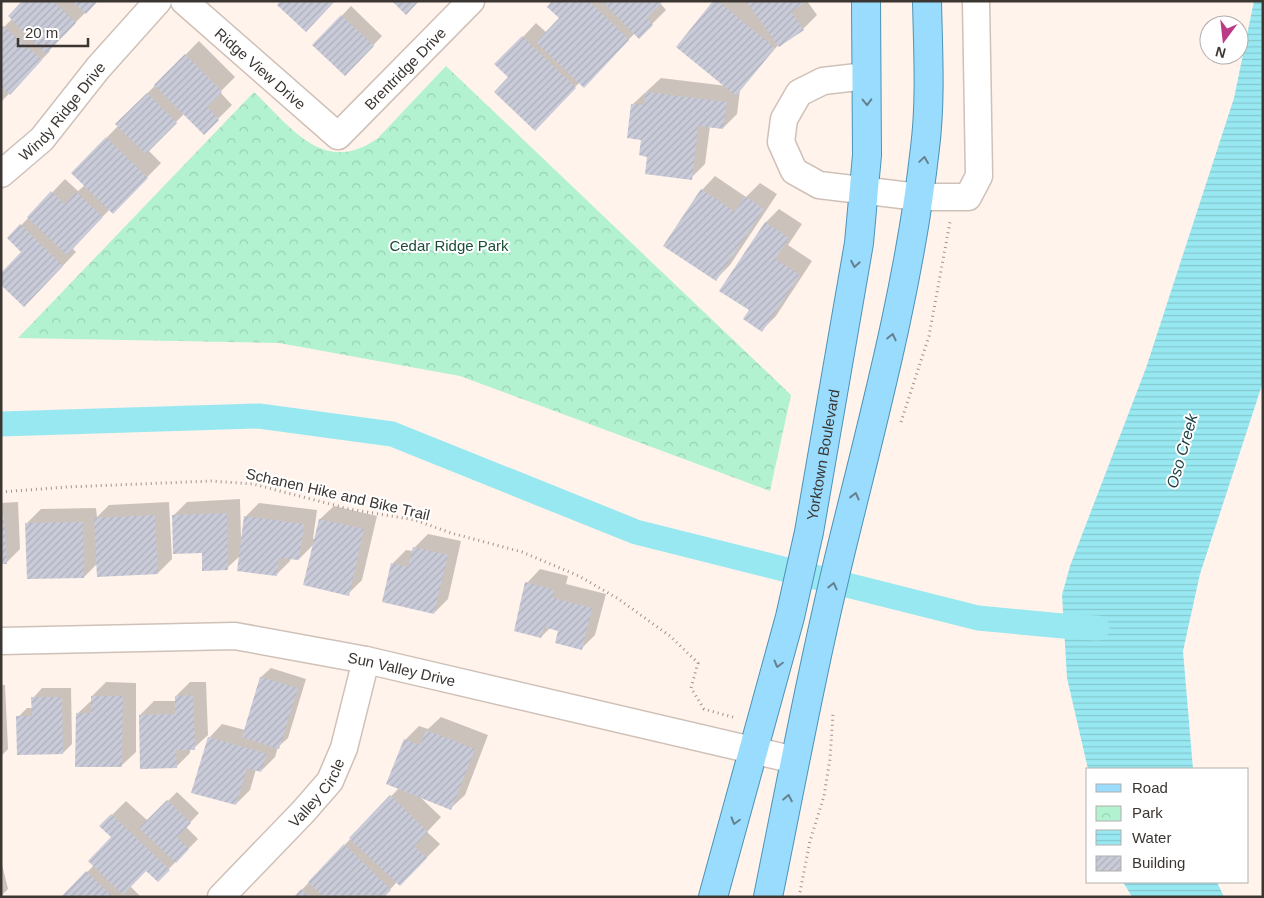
<svg xmlns="http://www.w3.org/2000/svg" width="1264" height="898" font-family="Helvetica,sans-serif">
<style>
.park{fill:url(#park-crowns)}
.water{fill:url(#water-rules)}
.shadow{fill:#0003}
.lines{fill:none;stroke-linecap:round;stroke-linejoin:round}
.canal{stroke:#98e8f1;stroke-width:25}
.building{fill:url(#building-hatch)}
.minor-casing{stroke:#cfc1b8;stroke-width:29}
.major-casing{stroke:#4c93b7;stroke-width:30}
.path{stroke:#9e9590;stroke-width:3;stroke-dasharray:1 4;stroke-linecap:butt}
.minor{stroke:#fff;stroke-width:26}
.major{stroke:#99dcfe;stroke-width:28}
.oneway{stroke:#66818e}
.labels{text-anchor:middle;dominant-baseline:central;stroke-width:4;stroke-linejoin:round;paint-order:stroke}
.street-label{font-size:15px;fill:#3c3633;stroke:#fff}
.park-label{font-size:15px;fill:#1c4e38;stroke:#fff}
.water-label{font-size:16px;font-style:italic;fill:#1d4347;stroke:#fff}
</style>
<defs>
<pattern id="park-crowns" width="20" height="18" patternUnits="userSpaceOnUse" patternTransform="scale(1.25)"><rect width="20" height="18" fill="#b2f2d1"/><path d="M2 6a3 3 0 1 1 6 0M12 15a3 3 0 1 1 6 0" fill="none" stroke="#9ad0b4"/></pattern>
<pattern id="water-rules" width="6" height="5" patternUnits="userSpaceOnUse" patternTransform="scale(1.25)"><rect width="6" height="5" fill="#98e8f1"/><path d="M0 2.5h6" fill="none" stroke="#84c8cf"/></pattern>
<pattern id="building-hatch" width="6" height="6" patternUnits="userSpaceOnUse" patternTransform="scale(1.25)"><rect width="6" height="6" fill="#c9cbd9"/><path d="M-1 1l2-2M0 6l6-6M5 7l2-2" fill="none" stroke="#aeafbb"/></pattern>
</defs>
<rect width="100%" height="100%" fill="#fff3eb"/>
<path class="park" d="M446,66l345,329 -21,96 -310,-115 -181,-33 -261,-5 236,-246c37,35 70,85 124,46z"/>
<path class="water" d="M1254,1h9v381l-63,192 -17,77 10,118h-105l-21,-91 -5,-83 8,-29 76,-198 88,-270z
M1123,882h94l7,15h-92z"/>
<path class="shadow" d="M24,1h73l-48,48 1,2 -49,51v-72l11,-11z
M554,1h107l-1,2 6,7 -27,27 -4,-4 -37,39 -18,10 -46,47 -24,-52 13,-40 13,-14 11,10 14,-15z
M715,1h92l10,14 -14,14 -24,15 -39,46 -3,24 -14,14 -13,-2 -5,38 -14,14 -43,-22 -15,-52 28,-26 66,8z
M351,6l31,30 -37,39 -31,-30z
M199,41l36,36 -15,15 12,13 -28,28 -20,-19 -36,36 13,13 -48,49 -3,-3 -38,39 4,4 -38,40 -15,-40 -14,-14 56,-59 13,12 7,-6 -13,-12 47,-48 -2,-1z
M715,176l31,21 14,-14 17,11 -47,71 -14,14 -14,-89z
M779,209l23,15 -14,21 24,16 -36,55 -14,14 -11,-20 14,-87z
M240,499l1,39h1l3,-21 14,-14 58,7 -4,29h2l5,-20 14,-13 43,10 -15,64 -14,14 -34,-50 -15,15 -8,-1 -1,3 -14,14 -36,-19 -13,12 -24,-16 -30,-36 14,-14z
M18,502l2,47 -14,14h-5v-60z
M169,502l3,57 -14,14 -60,-10 -14,14 -57,-54 14,-14 55,-1 1,9 12,-12z
M428,534l33,7 -13,58 -14,14 -42,-49 14,-14 7,1 1,-3z
M540,569l28,7 -2,8 40,10 -11,41 -14,14 -22,-19 -9,-2 -9,9 -14,-54z
M271,668l35,11 -18,59 -10,9 -3,10 -14,14 -5,-2 -6,21 -14,14 -27,-66 13,-14 23,6 16,-53z
M106,682l30,1v69l-14,13 -45,-51 15,-14v-4z
M190,682h16l2,53 -14,13 -4,1v4l-14,14 -36,-52 14,-14h22v-5z
M1,685h4l3,64 -7,7z
M42,688h29l1,56 -9,9 -45,-36 9,-9h6v-10z
M441,717l47,18 -23,60 -14,13 -32,-12 22,21 -14,15 13,12 -40,41 -3,-3 -14,15h-88l104,-109 6,-48 14,-14 9,3z
M177,792l22,21 -13,14 12,12 -40,41 -11,-11 -17,17 11,11h-78l31,-32 19,-28 -12,-11 25,-25 22,20z
M1,860l7,29 -7,7z"/>
<g class="lines">
<path class="canal" d="M1,424l258,-8 133,18 244,98 342,86 85,8 34,2"/>
</g>
<path class="building" d="M22,1h31l23,22 -30,31 -38,-38z
M72,1h26l-12,13z
M280,1h55l-29,31 -29,-27z
M392,1h27l-13,14z
M552,1h37l40,39 -45,48 -48,-46 23,-24 -12,-11z
M602,1h61l-16,17 6,7 -14,14z
M713,1h5l57,47 -39,48 -60,-49z
M746,1h61l-16,11 13,18 -25,17z
M341,15l33,31 -29,30 -33,-31z
M3,26l39,34 -32,35 -9,-8v-59z
M522,36l54,52 -41,43 -41,-39 14,-15 -14,-13z
M185,54l37,38 -15,15 12,13 -15,15 -50,-50z
M646,92l81,10 -4,27 -25,-3 -6,54 -47,-6 2,-17 -8,-2 2,-15 -14,-2 4,-34 13,1z
M147,93l30,30 -31,31 -31,-30z
M106,137l42,41 -35,36 -42,-41z
M701,189l34,23 10,-16 19,13 -48,72 -53,-35z
M51,191l13,13 12,-12 27,25 -36,38 -40,-38z
M765,222l24,16 -14,21 25,16 -38,57 -19,-13 6,-9 -30,-19z
M20,224l43,42 -39,41 -23,-22v-12l20,-21 -14,-14z
M227,513l1,57 -26,1v-18l-29,1 -1,-39z
M1,515h3l3,49h-6z
M155,515l3,59 -61,3 -3,-59z
M244,516l60,8 -5,36 -20,-2 -2,18 -40,-5z
M319,519l45,10 -15,67 -46,-11z
M83,522l1,56 -57,1 -2,-56z
M413,547l35,8 -14,59 -52,-12 9,-39 17,4z
M525,582l29,8 -1,8 39,10 -10,42 -27,-7 3,-12 -14,-4 -3,11 -27,-7z
M260,677l38,11 -19,61 -37,-12z
M193,695l2,55h-19l1,18 -37,1 -1,-54 36,-1v-18z
M91,696h32l-1,71h-47l1,-54h15z
M31,697h31l1,57 -46,1 -1,-39h16z
M426,730l49,19 -24,61 -65,-26 18,-45 16,6z
M208,737l59,17 -6,18 -14,-4 -11,37 -45,-12z
M390,795l38,37 -14,14 13,12 -27,28 -51,-48z
M167,800l24,23 -14,14 12,12 -13,14 -37,-35z
M111,814l59,56 -12,12 -12,-11 -23,24 -35,-34 23,-24 -12,-11z
M344,844l47,46 -7,7h-60l-16,-15z
M86,871l27,26h-52z
M301,889l8,8h-15z"/>
<g class="lines">
<defs>
<g id="minor">
<path id="s1" d="M184,1l154,135 133,-135"/>
<path d="M866,76l-43,5 -24,12 -15,26 -3,23 13,29 25,14 99,12h50l11,-21 -3,-175"/>
<path id="s2" d="M1,174l41,-35 56,-71 60,-67"/>
<path id="s3" d="M1,641l234,-5 131,24 429,100"/>
<path id="s4" d="M221,897l82,-85 27,-31 14,-33 22,-88"/>
</g>
<g id="major">
<path id="s5" d="M713,897l77,-280 19,-85 50,-289 8,-88 -1,-154"/>
<path d="M768,897c24,-119 46,-237 75,-355 32,-130 67,-260 82,-394 6,-49 3,-98 2,-147"/>
</g>
</defs>
<use href="#minor" class="minor-casing"/>
<use href="#major" class="major-casing"/>
<path class="path" d="M901,422l28,-86 21,-114
M1,492l66,-5 144,-6 42,3 96,25 66,11 36,13 71,19 57,24 38,22 53,38 28,27 -7,25 13,21 32,9
M799,897l11,-56 14,-45 6,-37 3,-45"/>
<use href="#minor" class="minor"/>
<use href="#major" class="major"/>
</g>
<defs><path id="oneway-chevron" d="M-2-3.5L2.5 0L-2 3.5" fill="none" stroke-width="1.6" stroke-linecap="round" stroke-linejoin="round" transform="scale(1.25)"/></defs>
<g class="oneway">
<use href="#oneway-chevron" transform="translate(867 102) rotate(89)"/>
<use href="#oneway-chevron" transform="translate(924 160) rotate(-82)"/>
<use href="#oneway-chevron" transform="translate(855 264) rotate(100)"/>
<use href="#oneway-chevron" transform="translate(892 337) rotate(-77)"/>
<use href="#oneway-chevron" transform="translate(855 496) rotate(-76)"/>
<use href="#oneway-chevron" transform="translate(833 586) rotate(-77)"/>
<use href="#oneway-chevron" transform="translate(778 664) rotate(105)"/>
<use href="#oneway-chevron" transform="translate(788 798) rotate(-79)"/>
<use href="#oneway-chevron" transform="translate(735 821) rotate(106)"/>
</g>
<g class="labels">
<g class="street-label">
<text stroke="none"><textPath href="#s1" startOffset="102">Ridge View Drive</textPath></text>
<text stroke="none"><textPath href="#s1" startOffset="300">Brentridge Drive</textPath></text>
<text stroke="none"><textPath href="#s2" startOffset="88">Windy Ridge Drive</textPath></text>
<text stroke="none"><textPath href="#s5" startOffset="456">Yorktown Boulevard</textPath></text>
<text transform="translate(338 494) rotate(13)">Schanen Hike and Bike Trail</text>
<text stroke="none"><textPath href="#s3" startOffset="404">Sun Valley Drive</textPath></text>
<text stroke="none"><textPath href="#s4" startOffset="142">Valley Circle</textPath></text>
</g>
<g class="park-label">
<text x="449" y="245">Cedar Ridge Park</text>
</g>
<g class="water-label">
<text transform="translate(1182 451) rotate(-74)">Oso Creek</text>
</g>
</g>
<rect width="1264" height="898" fill="none" stroke="#3c3633" stroke-width="5"/>
<rect x="1086" y="768" width="162" height="115" fill="#ffffff" stroke="#b1afad"/>
<rect x="1096" y="784" width="25" height="8" fill="#99dcfe" stroke="#b1afad"/>
<text x="1132" y="793" font-size="15" fill="#3c3633">Road</text>
<rect x="1096" y="806" width="25" height="15" fill="url(#park-crowns)" stroke="#b1afad"/>
<text x="1132" y="818" font-size="15" fill="#3c3633">Park</text>
<rect x="1096" y="830" width="25" height="15" fill="url(#water-rules)" stroke="#b1afad"/>
<text x="1132" y="843" font-size="15" fill="#3c3633">Water</text>
<rect x="1096" y="856" width="25" height="15" fill="url(#building-hatch)" stroke="#b1afad"/>
<text x="1132" y="868" font-size="15" fill="#3c3633">Building</text>
<g transform="translate(1224 40) rotate(195)"><circle r="24" fill="#ffffff" stroke="#b1afad"/>
<path d="M0-4L9 19L0 12L-9 19Z" fill="#ba3b86"/>
<text y="-8" font-size="14" font-weight="bold" text-anchor="middle" fill="#3c3633">N</text>
</g>
<path d="M18 38v8h70v-8" fill="none" stroke="#3c3633" stroke-width="2.5"/>
<text x="25" y="38" font-size="15" fill="#3c3633" stroke="#ffffff" stroke-width="4" paint-order="stroke">20 m</text>
</svg>
